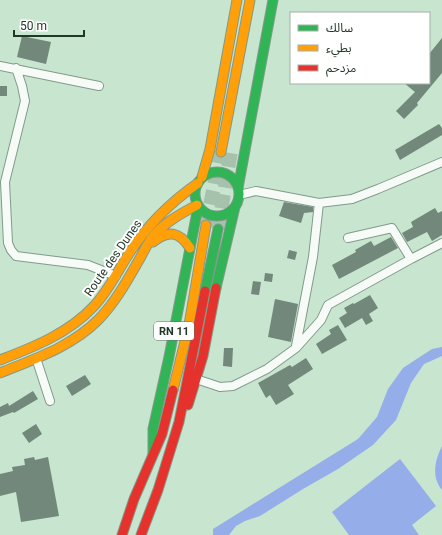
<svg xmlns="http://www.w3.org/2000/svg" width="442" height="535" font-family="Roboto,'Noto Sans Arabic',sans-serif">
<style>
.water{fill:#95ade8}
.building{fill:#71887b}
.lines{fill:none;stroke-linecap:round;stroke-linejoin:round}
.highway-tunnel{stroke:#a6c2ad;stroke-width:14;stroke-dasharray:14 7;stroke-linecap:butt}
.street-casing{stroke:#839a8a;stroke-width:10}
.fast-casing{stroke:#839a8a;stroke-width:11}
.slow-casing{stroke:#839a8a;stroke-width:11}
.jam-casing{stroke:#839a8a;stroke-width:11}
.street{stroke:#f7fbf8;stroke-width:8}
.fast{stroke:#30b455;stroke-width:9}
.slow{stroke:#ff9f0a;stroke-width:9}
.jam{stroke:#e5322d;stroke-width:9}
.labels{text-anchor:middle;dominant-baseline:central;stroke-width:4;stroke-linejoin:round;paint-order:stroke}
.shield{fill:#fff;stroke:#647368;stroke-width:1}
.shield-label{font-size:11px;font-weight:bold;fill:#213727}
.street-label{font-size:12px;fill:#213727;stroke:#fff}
</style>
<rect width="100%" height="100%" fill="#c7e5cf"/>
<path class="water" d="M442,347v9l-18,8 -13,19 -15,37 -23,25 -35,24 -35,20 -43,27 -15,5 -9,5 -7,9h-16v-6l145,-90 19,-22 11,-28 15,-21 29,-19z
M442,446v44c-11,-13 -7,-30 0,-44z
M400,459l36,47 -24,19 7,10h-70l-17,-23z"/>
<path class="building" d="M22,36l29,6 -5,22 -29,-7z
M442,38v35l-25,30 1,2 -14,14 -8,-8 19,-19 -11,-9h25v-29z
M0,86h7v10h-7z
M439,124l3,4v7l-42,25 -5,-10z
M284,202l29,5v5l-9,1 -3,10 -22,-7z
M435,208l3,5 4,-2v24l-10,6 -5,-9 -20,10 -5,-9 11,-6 -2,-5z
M391,237l7,11 -59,31 -7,-14 24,-13 -1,-2 16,-9 3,5z
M289,250l8,2 -2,8 -8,-2z
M265,273l8,1 -1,8 -8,-1z
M253,281l8,1 -2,13 -8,-1z
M370,295l8,13 -9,6 4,7 -7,4 -4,-7 -17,10 -6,-10 8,-5 -3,-5 9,-5 1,1z
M275,299l23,5 -7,38 -23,-5z
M338,325l9,15 -25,14 -6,-10 15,-10 -2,-4z
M224,348h9l-1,19 -9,-1z
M306,358l7,11 -25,16 6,9 -18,11 -6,-10 -4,3 -8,-15 32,-18 2,2z
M85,375l6,9 -19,12 -6,-10z
M33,391l5,8 -24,14 -1,-1 -13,5v-10l8,-4 1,3z
M36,424l6,10 -13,9 -7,-10z
M34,457l1,3 13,-3 11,59 -38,6 -5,-30 -16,4v-22l13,-3 -1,-4 13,-2 -1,-6z"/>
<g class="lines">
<path class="highway-tunnel" d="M206,225l15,-73
M218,229l13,-78"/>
<defs>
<path id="street" d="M0,66l99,20
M16,68l6,18 3,15 -20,81 3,61 3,7 5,6 72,9 28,11
M239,195l17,-4 63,12 33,-4 26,-10 64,-27
M348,238l44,-10 19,31
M296,346l17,-89 6,-54
M36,358l14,43
M196,379l24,8 13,-1 34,-17 29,-21 25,-28 7,-15 83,-46 31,-16"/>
<path id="fast" d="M195 194a22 22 0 1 1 44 0a22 22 0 1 1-44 0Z
M238,188l35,-188
M216,288l19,-81
M205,291l13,-62
M153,453v-24l16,-72 29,-150"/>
<path id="slow" d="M221,152l29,-152
M202,177l8,-28 27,-149
M153,242c15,-12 26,-11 37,6
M0,360c34,-13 69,-27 94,-54 15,-16 24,-36 36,-54 18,-28 41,-50 68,-69
M0,373c34,-14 71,-26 98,-53 17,-17 29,-39 41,-60 5,-9 9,-18 16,-26 12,-13 27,-21 42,-29
M173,390l16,-65 17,-100"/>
<path id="jam" d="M188,405l15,-49 13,-68
M122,535l12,-36 28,-65 11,-44
M141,535l17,-45 21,-68 26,-131"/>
</defs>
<use href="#street" class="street-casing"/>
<use href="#fast" class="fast-casing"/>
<use href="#slow" class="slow-casing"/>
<use href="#jam" class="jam-casing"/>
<use href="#street" class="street"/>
<use href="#fast" class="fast"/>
<use href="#slow" class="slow"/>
<use href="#jam" class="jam"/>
</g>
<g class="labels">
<rect class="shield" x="154" y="322" width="40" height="18" rx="3"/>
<g class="shield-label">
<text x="174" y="331">RN 11</text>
</g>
<g class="street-label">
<text transform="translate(113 258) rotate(-55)">Route des Dunes</text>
</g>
</g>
<rect x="290" y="12" width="140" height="72" fill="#ffffff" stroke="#a6afa9"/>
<rect x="298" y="25" width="20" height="6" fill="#30b455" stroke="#a6afa9"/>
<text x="326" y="32" font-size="12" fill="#213727">سالك</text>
<rect x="298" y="45" width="20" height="6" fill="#ff9f0a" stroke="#a6afa9"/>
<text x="326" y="52" font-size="12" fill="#213727">بطيء</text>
<rect x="298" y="65" width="20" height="6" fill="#e5322d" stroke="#a6afa9"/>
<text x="326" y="72" font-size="12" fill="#213727">مزدحم</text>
<path d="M14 30v6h70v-6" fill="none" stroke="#213727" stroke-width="2"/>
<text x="20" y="30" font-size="12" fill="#213727" stroke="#ffffff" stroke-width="3" paint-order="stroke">50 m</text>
</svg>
